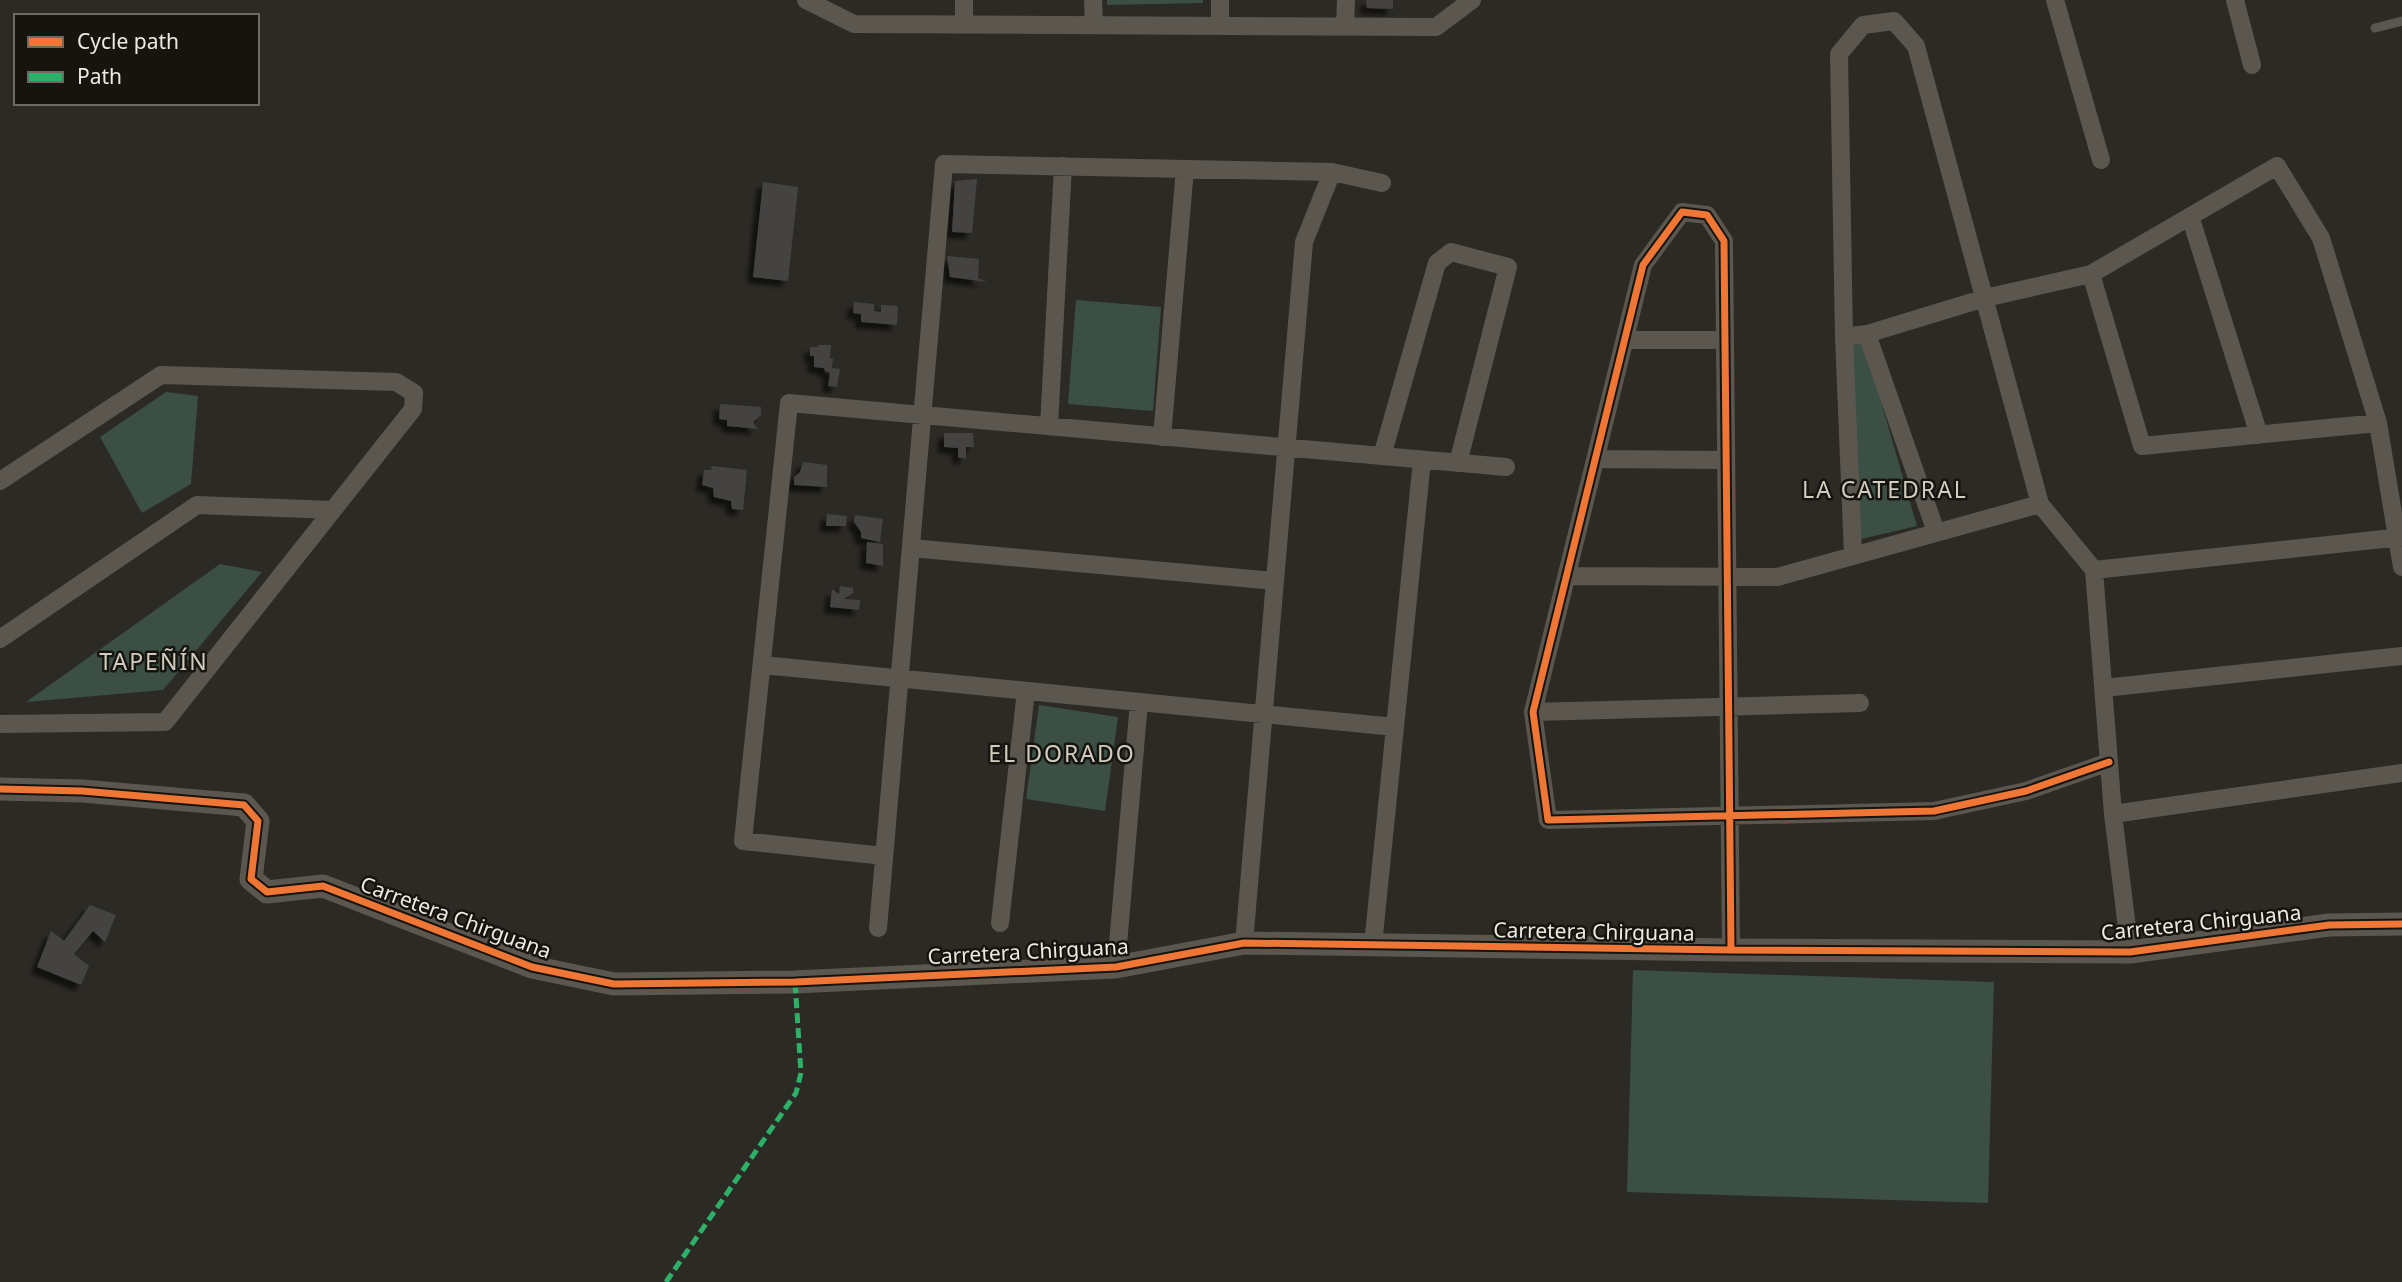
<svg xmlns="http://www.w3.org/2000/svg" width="2402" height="1282" font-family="'Noto Sans',sans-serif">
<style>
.green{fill:#3b4f45}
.building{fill:#444343;filter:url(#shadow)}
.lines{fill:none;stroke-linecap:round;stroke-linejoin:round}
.service{stroke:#5c574e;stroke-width:9}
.minor{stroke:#5c574e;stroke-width:18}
.tertiary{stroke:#5c574e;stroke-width:23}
.quiet{stroke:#2db169;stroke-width:5;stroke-dasharray:10 5;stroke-linecap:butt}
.cycleway-casing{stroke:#16140f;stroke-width:11}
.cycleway{stroke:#f07635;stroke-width:7}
.labels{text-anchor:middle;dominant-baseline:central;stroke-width:5;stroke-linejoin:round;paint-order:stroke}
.street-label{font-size:21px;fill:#edeae3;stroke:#16140f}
.neighbourhood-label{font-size:23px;letter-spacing:2px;fill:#d1ccbd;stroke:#16140f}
</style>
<defs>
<filter id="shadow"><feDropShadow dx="-6" dy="6" stdDeviation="2" flood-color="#0009"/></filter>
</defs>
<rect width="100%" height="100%" fill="#2c2a24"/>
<path class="green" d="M1107,0h96v3l-96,2z
M1076,300l85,7 -8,104 -85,-7z
M1864,343l53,183 -60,14 -7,-194z
M166,392l32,4 -7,88 -49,29 -42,-76z
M220,564l42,8 -99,118 -137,12z
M1039,705l79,12 -13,94 -79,-12z
M1633,970l361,12 -6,221 -361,-11z"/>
<path class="building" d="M1366,0h27v9l-26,-1z
M977,179l-5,54 -20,-1 3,-51z
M763,182l35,5 -10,94 -35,-4z
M947,256l32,3 -1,19 9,4 -37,-5z
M854,302l20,2v7l7,1v-7l17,1 -1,19 -36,-3v-8l-8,-1z
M818,345h13l-1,14 3,-1 -1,10 8,1 -3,18 -9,-1 2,-13 -5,-2 -1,-3 -10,-1v-11h-4v-9h8z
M720,404l41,3v8l-8,7 5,7 -31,-3v-6l-8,-1z
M944,433h29l1,14h-8v12l-8,-2v-9l-14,-1z
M803,462l24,3v22l-33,-2v-8l6,-5z
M712,466l35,4 -4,40 -11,-1 -1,-8 -17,-4 -1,-9 -11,-3 2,-15h7z
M827,514l20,2 -1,10h-20z
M855,515l28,4 -3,23 -19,-4v-6l-7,-10z
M867,542l16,2v22l-17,-3z
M840,586l13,2v5l-9,6 16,1 -1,10 -29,-3 2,-18 7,5z
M90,905l26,10 -11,27 -12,-11 -19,23 15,12 -8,19 -44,-18 14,-36 13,10z"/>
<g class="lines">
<path class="service" d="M2375,28l27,-7"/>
<path class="minor" d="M806,0l48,24 582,3 36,-27
M964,0v25
M1093,0l1,25
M2055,0l46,160
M2235,0l17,65
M1220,26v-26
M1345,27l1,-27
M2190,216l69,219
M2091,274l51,172 236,-23
M1867,334l69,198
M1844,337l23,-3 118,-36 106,-24 186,-108 44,72 57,185 24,144
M1625,340h100
M1049,426l14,-260
M1162,437l23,-268
M1382,456l55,-193 14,-11 57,15 -50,196
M1595,459l131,1
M0,481l161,-106 235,7 18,11 -1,16 -248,313 -165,2
M911,548l364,33
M1853,555l-9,-218 -5,-283 24,-29 31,-4 22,25 124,458 54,66 19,244 17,138
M2094,570l308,-33
M1567,576l210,1 263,-73
M0,639l197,-134 136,5
M762,665l633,62
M2104,688l298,-32
M1533,712l327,-9
M2113,814l289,-41
M884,856l-141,-15 46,-438 717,64
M1000,923l26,-232
M878,928l66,-764 388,8 50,11
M1244,943l60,-701 28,-70
M1373,945l49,-485
M1731,950c-2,-236 -5,-473 -7,-709l-17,-26 -25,-3 -39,53 -110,447 15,108 386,-9 92,-20 83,-29
M1116,967l23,-265"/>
<path class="tertiary" d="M0,789l82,2 162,14 14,16 -7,58 16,13 56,-6 209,81 82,17 181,-2 321,-15 128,-24 487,7 399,2 199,-27 73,-1"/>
<path class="quiet" d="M666,1282l130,-189 5,-20 -6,-91"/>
<defs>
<path id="cycleway" d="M0,789l82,2 162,14 14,16 -7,58 16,13 56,-6 209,81 82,17 181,-2 321,-15 128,-24 487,7 399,2 199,-27 73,-1
M1731,950c-2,-236 -5,-473 -7,-709l-17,-26 -25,-3 -39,53 -110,447 15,108 386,-9 92,-20 83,-29"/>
</defs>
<use href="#cycleway" class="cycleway-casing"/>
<use href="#cycleway" class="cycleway"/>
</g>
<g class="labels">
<g class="street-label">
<text transform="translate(456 917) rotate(20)">Carretera Chirguana</text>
<text transform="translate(2201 922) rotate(-6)">Carretera Chirguana</text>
<text transform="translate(1594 931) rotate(1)">Carretera Chirguana</text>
<text transform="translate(1028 951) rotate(-3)">Carretera Chirguana</text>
</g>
<g class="neighbourhood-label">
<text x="1885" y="489">LA CATEDRAL</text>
<text x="154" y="661">TAPEÑÍN</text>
<text x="1062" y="753">EL DORADO</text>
</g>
</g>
<rect x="14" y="14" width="245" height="91" fill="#16140f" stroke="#6c6a64" stroke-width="2"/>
<rect x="28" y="37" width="35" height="10" fill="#f07635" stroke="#6c6a64" stroke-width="2"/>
<text x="77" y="49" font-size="21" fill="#edeae3">Cycle path</text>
<rect x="28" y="72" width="35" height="10" fill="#2db169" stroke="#6c6a64" stroke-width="2"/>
<text x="77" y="84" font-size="21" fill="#edeae3">Path</text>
</svg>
